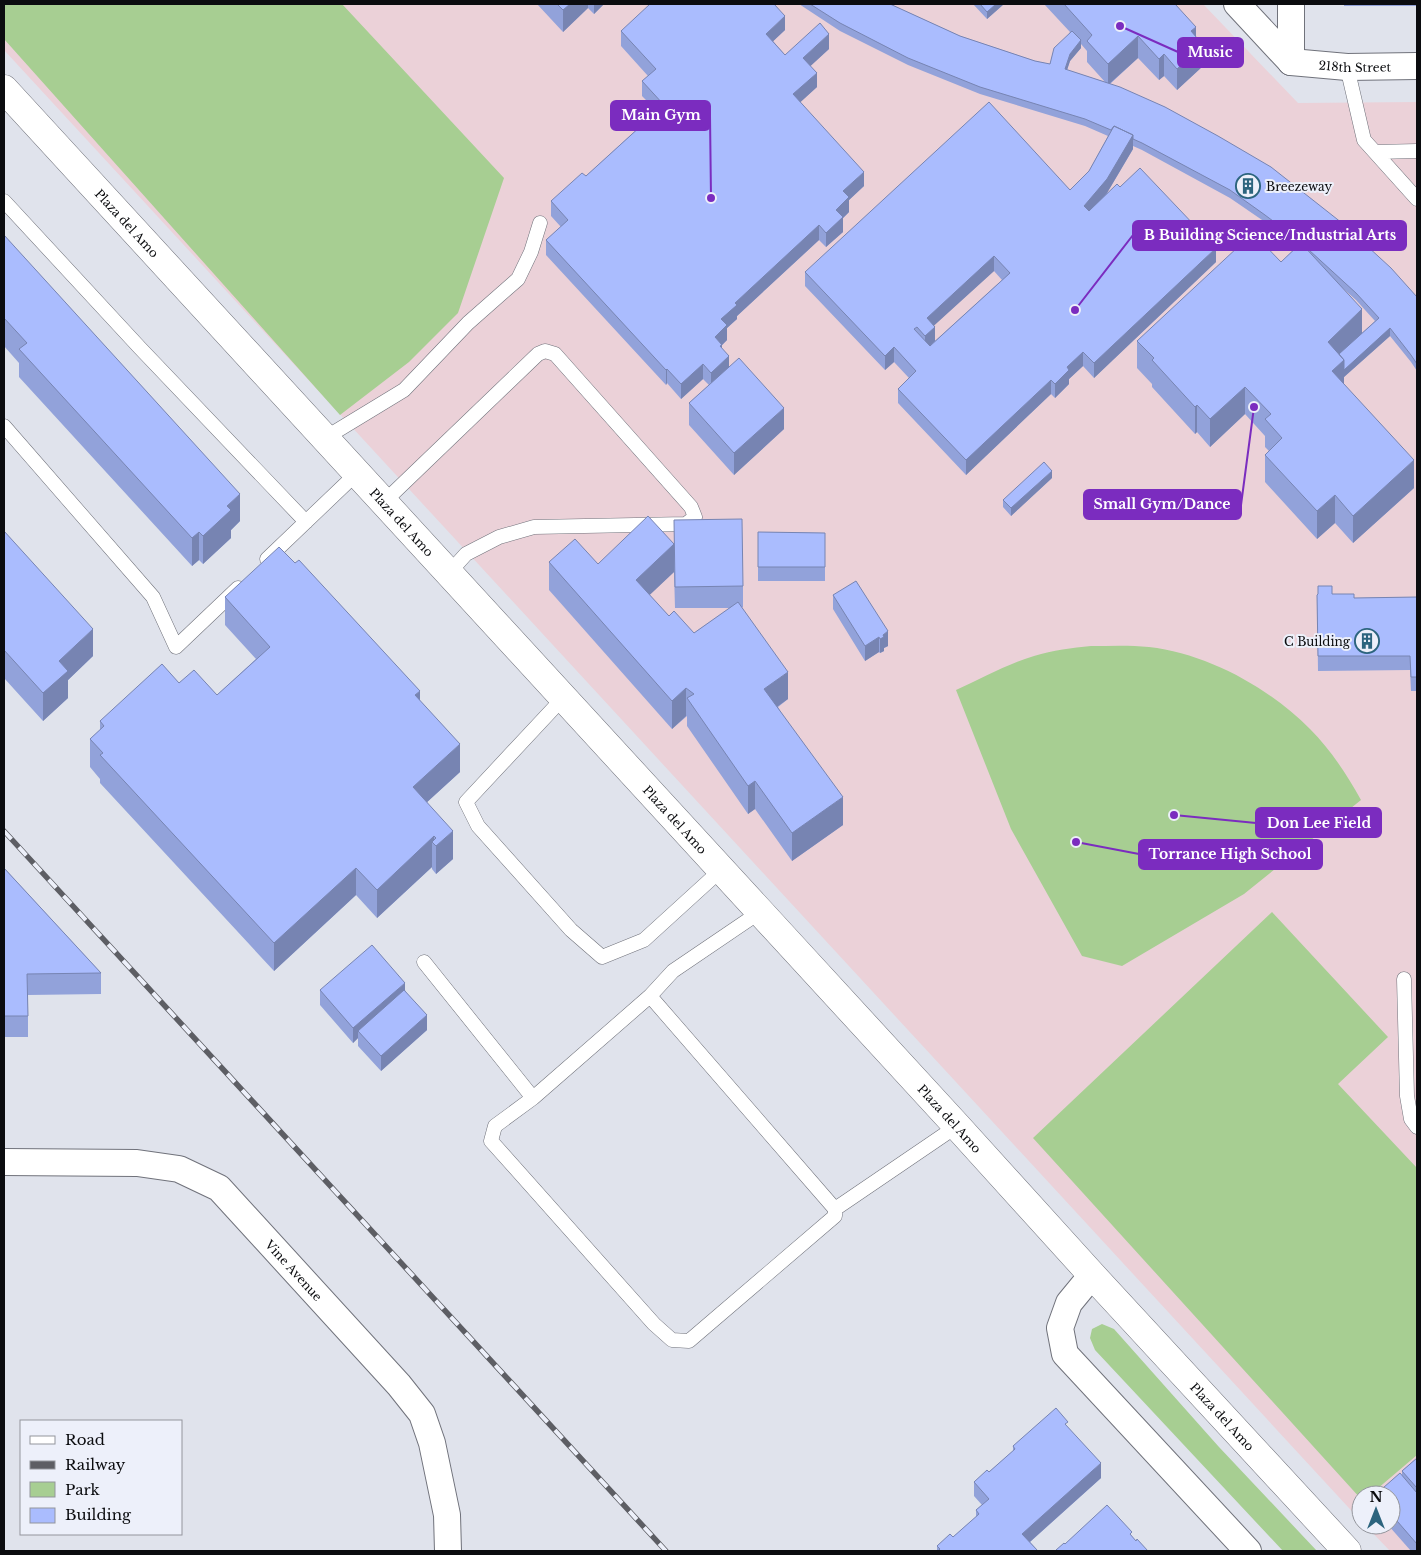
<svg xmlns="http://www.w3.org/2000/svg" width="1421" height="1555" font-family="'Libre Baskerville',serif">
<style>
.education{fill:#ebd1d8}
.green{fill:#a7ce92}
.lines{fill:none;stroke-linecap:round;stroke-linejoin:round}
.lane-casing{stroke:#70727b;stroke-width:15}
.street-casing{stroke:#70727b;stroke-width:28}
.secondary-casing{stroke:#70727b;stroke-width:29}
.lane{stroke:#fff;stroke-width:14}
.street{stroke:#fff;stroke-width:26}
.secondary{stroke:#fff;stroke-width:28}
.rail-casing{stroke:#5d5e64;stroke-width:5.5}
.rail{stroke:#edf0fa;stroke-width:4;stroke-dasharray:11;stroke-linecap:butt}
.wall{fill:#92a2da;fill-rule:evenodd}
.shaded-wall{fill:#7784b2}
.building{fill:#aabcfe;stroke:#7784b2;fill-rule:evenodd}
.labels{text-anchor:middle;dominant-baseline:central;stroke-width:4;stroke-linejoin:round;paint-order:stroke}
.street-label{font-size:12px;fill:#0b0c0f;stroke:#edf0fa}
.poi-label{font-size:12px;fill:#0b0c0f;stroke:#edf0fa;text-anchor:start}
.leader{fill:none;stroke:#7b2cbf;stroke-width:2}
.callout-dot{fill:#7b2cbf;stroke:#edf0fa;stroke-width:2}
.callout{fill:#7b2cbf;stroke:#7b2cbf;stroke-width:2}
.callout-label{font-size:14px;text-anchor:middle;font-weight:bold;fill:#fff}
</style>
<rect width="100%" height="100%" fill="#e0e3ec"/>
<path class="education" d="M4,4h1199l95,99 119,-1v1449h-27l-25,-26h26v-30h-30v26l-1,-1 -1356,-1470z"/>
<path class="green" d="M4,4h338l162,174 -46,135 -49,49 -69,53 -336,-376z
M1091,646c19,0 39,-1 58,1 59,7 119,40 161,82 21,21 37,46 51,71l-117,94 -122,72 -40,-10 -71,-127 -55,-139c26,-12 51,-26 78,-34 19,-6 38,-8 57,-10z
M1272,912l116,125 -50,47 79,84v287l-47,40h-9v4l-328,-361z
M1102,1324l12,5 105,118 98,104h-34l-188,-201 -5,-12 2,-9z"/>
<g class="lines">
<defs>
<path id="lane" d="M1347,67l17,73 53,59
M1376,152l41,-1
M4,201l136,147 166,174
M4,426l149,171 23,50 62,-59
M325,438l79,-48 64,-67 50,-44 13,-27 9,-29
M384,502l154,-148 7,-3 10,3 136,153 4,10 -9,7 -152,3 -35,10 -33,17 -17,19
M267,559l90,-86
M564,697l-98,105 12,24 93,104 31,27 42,-17 78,-71
M424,962l109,136
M1404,979l3,117 4,23 6,8
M650,996l185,213v7l-146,125 -17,-1 -18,-16 -163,-183 4,-15 38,-28 117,-102 23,-25 87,-59
M835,1209l122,-83"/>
<g id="street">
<path d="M1237,4l54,58"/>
<path d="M1291,4v58"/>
<path id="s1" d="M1291,62l56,5 70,-1"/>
<path id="s2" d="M4,1162l133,1 42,6 40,19 180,197 23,29 10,29 15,72 1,36"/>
<path d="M1092,1275l-23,28 -9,25 5,26 183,197"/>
</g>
<g id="secondary">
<path id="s3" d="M4,89l953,1037 135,149 255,276"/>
</g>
</defs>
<use href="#lane" class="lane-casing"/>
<use href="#street" class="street-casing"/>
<use href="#secondary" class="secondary-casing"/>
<use href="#lane" class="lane"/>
<use href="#street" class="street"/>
<use href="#secondary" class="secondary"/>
<defs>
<path id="rail" d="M4,831l662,720"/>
</defs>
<use href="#rail" class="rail-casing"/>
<use href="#rail" class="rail"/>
</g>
<path class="wall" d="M537,4h67l-10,10 -6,-6 -25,24z
M799,4h91l70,32 75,25 15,3 20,-32 -26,-28h131l21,34 7,28 -26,24 -13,-14 -5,4 -21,-22 -28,26 307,213v74l-6,-9 -21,-26 -46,41v8l70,103 -61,55 -18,-20 -18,16 -52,-57v-27l4,-4 -4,-4v-11l-20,-22 -35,33 -13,-15 -2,2 -43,-47v-3l-15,-16v-27l144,-79 16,-15 -32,-25 -35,-24 -88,-48 -9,-4v3l-26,44 13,-6 96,75 -122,116 -11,-12 -14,13v5l-14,14 -4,-4 -85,81 -68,-72v-14l11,-11 -15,-16 -9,8 -80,-84v-14l265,-82 19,-19 19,-35 -23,-10 -105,-32 -72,-29 -68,-34zM1081,44l6,7v11l18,20 -38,-12 3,-9 11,-13zM994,271l8,9 -67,61 -1,-16zM1339,285l17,15 19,21 -13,12z
M973,4h31l-17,15z
M1344,4h73v2h-73z
M785,30l-12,11 12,14 44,-6 -19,17 7,21 -17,15 64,84 -15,14v12l-6,6v14l-17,15 -7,-7 -82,76v3l-10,9v12l-5,5v4l7,18 55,62 -50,46 -45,-50v-22l20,-18 -6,-6 -22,20 -14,-16 -1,2 -120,-130v-15l15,-13 -10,-11v-15l35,-25 71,-65 -15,-15v-15l6,-5 -27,-30v-15z
M4,235l236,286 -9,9v8l-28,26 -4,-4 -7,6 -173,-189v-14l-15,-17z
M1052,478l-41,38 -8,-9v-7z
M4,531l89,125 -25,24v18l-25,23 -39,-43z
M758,532l67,1v48h-67z
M674,544l69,42v21h-1l46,92 -10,8 65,118 -51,36 -37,-52 -7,5 -61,-88v-10l-15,13 -123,-139v-28l49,2zM674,572l1,36h55l-36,25 -25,-17 -20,-21z
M1332,594l22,4 63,-1v94h-6l-1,-21 -92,1 -1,-76z
M833,595l55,51 -4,2v3l-4,2 -1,-1 -14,9 -32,-52z
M225,597l195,104 40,71 -33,30 26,57 -17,15 -4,-5v-2l-55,51 -21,-23 -82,76 -174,-188v-4l-10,-12v-28l10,-9v-9l79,-38 38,12 39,-36 -31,-34z
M4,868l97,105v21l-73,1v42h-24z
M320,990h85l22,40 -46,41 -23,-25v-8l-5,5 -33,-38z
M1068,1428l33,50 -71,64 8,9h-101v-5l16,-9 23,-20v-7l6,-5 -8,-9v-14l15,-10 24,-21v-5z
M1417,1458v93h-6l-23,-26h3v-30l11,-19v-5z"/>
<path class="shaded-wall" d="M570,4h18v4l-25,24v-22z
M594,4h10l-10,10z
M996,4h8l-17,15v-7z
M785,16v14l-19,18v-14z
M1196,27v21l-5,-17z
M829,34v15l-26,24v-15z
M1138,36v22l-30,27v-21z
M1081,40v8l-11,13 -5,15v-7l5,-15z
M1203,45v21l-26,24v-21z
M1164,54v22l-5,4v-21z
M817,73v14l-24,22v-15z
M1133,135v14l-26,44 -23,27v-14z
M864,172v14l-15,14v12l-6,6v14l-17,15v-14l17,-42z
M819,225v15l-82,76v3l-10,9v12l-6,6 1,-1v14l-7,-22 6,-18 14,-16z
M1216,248v14l-122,116v-15z
M994,256v15l-67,61v-14z
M1362,309v28l-30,28 -4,-23z
M935,327v14l-10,9v-14z
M1390,328v8l-46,41v10l-12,-16 12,-11z
M894,347v15l-9,8v-14z
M1083,352v14l-14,13v5l-14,14v-14l12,-17z
M729,356v14l-18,17v-14z
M703,364v15l-22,20v-15z
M667,369v14l-1,2v-15z
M1051,380v14l-85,81v-15z
M1245,387v27l-35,33v-28z
M1197,405v27l-2,2v-27z
M784,408v21l-50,46v-22z
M1414,460v28l-61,55v-27z
M1052,471v7l-41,38v-8z
M240,494v27l-9,9v8l-28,26v-28l24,-30z
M1335,495v28l-18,16v-28z
M199,532v28l-7,6v-28z
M674,544v28l-38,36v-28z
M93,629v27l-25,24v18l-25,23v-28l16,-32z
M888,631v15l-4,2v3l-4,2v-14l3,-4z
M879,637v15l-14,9v-15z
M788,672v27l-24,17v-27z
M686,688v28l-14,13v-28z
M420,691v27l-5,-23z
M460,744v28l-47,43v-28z
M755,781v28l-7,5v-28z
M843,797v28l-51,36v-28z
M453,831v28l-17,15v-28z
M434,836v8l-2,-2v25l-55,51v-28z
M356,868v27l-82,76v-28z
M405,983v14l-47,34v7l-5,5v-15z
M427,1015v15l-46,41v-15z
M1101,1463v15l-79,71v-15z"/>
<path class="building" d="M557,4h13l-7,6z
M650,4h124l11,12 -19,18 19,21 35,-32 9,11 -26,24 14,15 -24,21 71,78 -21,19 6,6 -13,13 7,7 -17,16 -7,-8 -84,78 2,2 -16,14 6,6 -12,12 7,8 -2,1 9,10 -18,17 -8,-9 -22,20 -14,-15 -1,1 -120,-130 22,-20 -17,-19 31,-28 4,3 78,-71 -22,-24 14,-12 -35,-38z
M810,4h80l70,32 75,25 15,3 4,-16 18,-17 9,9 -11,14 -5,15 55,18 45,20 53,29 53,31 71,56 49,45 26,29v67l-6,-9 -21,-27 -46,42v-10l-5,-6 40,-36 -23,-25 -59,-54 -32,-24 -35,-25 -88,-47 -9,-4v-4l-19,-9 -3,4 -26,-11 -105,-32 -72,-29 -68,-35z
M980,4h16l-9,8z
M1064,4h111l21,23 -5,4 12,14 -26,24 -13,-15 -5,5 -21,-23 -30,28 -21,-23 5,-6z
M989,102l81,88 19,-19 25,-45 19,9 -26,44 -23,27 5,5 28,-27 3,3 20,-19 76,80 -122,115 -11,-11 -16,15 2,3 -14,14 -4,-4 -85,80 -68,-71 18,-18 -22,-24 -9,9 -80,-84zM994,256l16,17 -80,73 -16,-17 3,-2 8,9 10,-9 -8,-9z
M1253,233l28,29 20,-19 61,66 -34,33 16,18 -12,11 82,89 -61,56 -18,-21 -18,16 -52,-56 17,-17 -17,-19 6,-5 -26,-27 -35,32 -13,-14 -2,2 -43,-47 2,-2 -17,-17z
M4,235l236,259 -13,12 4,4 -28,26 -4,-4 -7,6 -173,-189 8,-6 -23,-25z
M739,358l45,50 -50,45 -45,-50z
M1044,462l8,9 -41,37 -8,-8z
M648,516l26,28 -38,36 33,36 5,-5 20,22 44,-31 50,70 -24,17 79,108 -51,36 -37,-52 -7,5 -61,-88 7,-4 -8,-6 -14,13 -123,-139 26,-23 23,25z
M742,519l1,67 -68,1 -1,-67z
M4,531l89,98 -34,32 9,10 -25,22 -39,-43z
M758,532l67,1v34h-67z
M279,547l16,16 4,-3 121,131 -5,4 45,49 -47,43 40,44 -17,15 -4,-4 4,-4 -2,-2 -57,54 -21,-22 -82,75 -174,-188 3,-2 -13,-14 14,-13 -4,-5 62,-57 17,19 15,-13 23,25 53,-48 -45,-50z
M856,581l32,50 -5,4 1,2 -4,2 -1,-2 -14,9 -32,-51z
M1318,586h14v8h22v4l63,-1v80h-6l-1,-21h-92l-1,-61 1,-1z
M4,868l97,105 -74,1 1,42h-24z
M372,945l33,38 -52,45 -33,-38z
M404,990l23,25 -46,41 -23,-25z
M1056,1408l12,14 -3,2 36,39 -79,71 16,17h-100l2,-2 -3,-3 13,-12 3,3 26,-23 -3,-4 13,-11 -15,-17 13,-12 2,2 26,-23 -2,-3z
M1417,1458v30l-15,-17z
M1400,1473l17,20v51l-26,-30v-19h-16z
M1107,1505l25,27 -2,2 6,7 1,-2 11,12h-90l-2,-1 8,-7 1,1z"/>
<defs>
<symbol id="building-ring" viewBox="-11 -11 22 22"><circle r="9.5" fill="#edf0fa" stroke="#2c647e" stroke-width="1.5"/><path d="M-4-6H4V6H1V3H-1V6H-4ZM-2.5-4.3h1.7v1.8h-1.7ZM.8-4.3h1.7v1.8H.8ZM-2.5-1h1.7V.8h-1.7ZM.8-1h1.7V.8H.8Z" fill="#2c647e"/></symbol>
</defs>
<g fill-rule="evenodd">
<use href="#building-ring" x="1234" y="172" width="28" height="28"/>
<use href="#building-ring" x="1353" y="627" width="28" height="28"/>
</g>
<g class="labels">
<g class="street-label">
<text stroke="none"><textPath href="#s1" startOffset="64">218th Street</textPath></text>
<text stroke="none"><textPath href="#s3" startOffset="182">Plaza del Amo</textPath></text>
<text stroke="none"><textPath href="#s3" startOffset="588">Plaza del Amo</textPath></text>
<text stroke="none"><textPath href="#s3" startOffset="992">Plaza del Amo</textPath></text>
<text stroke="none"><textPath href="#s3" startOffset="1398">Plaza del Amo</textPath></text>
<text stroke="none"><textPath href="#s2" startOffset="331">Vine Avenue</textPath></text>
<text stroke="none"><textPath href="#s3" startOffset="1802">Plaza del Amo</textPath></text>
</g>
<g class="poi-label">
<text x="1266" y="186">Breezeway</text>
<text x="1350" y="641" text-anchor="end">C Building</text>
</g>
</g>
<path class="leader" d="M1120 26L1178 52M711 198L710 116M1075 310L1133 235M1254 407L1241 505M1174 815L1256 823M1076 842L1139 854"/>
<g class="callout-dot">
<circle cx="1120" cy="26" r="5"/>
<circle cx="711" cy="198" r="5"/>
<circle cx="1075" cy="310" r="5"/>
<circle cx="1254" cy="407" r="5"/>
<circle cx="1174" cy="815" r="5"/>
<circle cx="1076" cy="842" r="5"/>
</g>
<g class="callout">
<rect x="1178" y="38" width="65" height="29" rx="5"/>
<rect x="611" y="101" width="99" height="29" rx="5"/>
<rect x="1133" y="221" width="273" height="29" rx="5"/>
<rect x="1084" y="490" width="157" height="29" rx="5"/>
<rect x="1256" y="808" width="125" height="29" rx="5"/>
<rect x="1139" y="840" width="183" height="29" rx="5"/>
</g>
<g class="callout-label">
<text x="1210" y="57">Music</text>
<text x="661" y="120">Main Gym</text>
<text x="1270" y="240">B Building Science/Industrial Arts</text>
<text x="1162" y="509">Small Gym/Dance</text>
<text x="1319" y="828">Don Lee Field</text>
<text x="1230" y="859">Torrance High School</text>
</g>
<rect width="1421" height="1555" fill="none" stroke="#0b0c0f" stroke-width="10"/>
<rect x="20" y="1420" width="162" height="115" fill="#edf0fa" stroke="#93959c"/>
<rect x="30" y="1436" width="25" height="8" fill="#ffffff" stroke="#93959c"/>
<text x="65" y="1445" font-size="15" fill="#0b0c0f">Road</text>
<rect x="30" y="1461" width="25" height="8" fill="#5d5e64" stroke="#93959c"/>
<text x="65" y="1470" font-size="15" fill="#0b0c0f">Railway</text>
<rect x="30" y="1482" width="25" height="15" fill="#a7ce92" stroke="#93959c"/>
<text x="65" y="1495" font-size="15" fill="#0b0c0f">Park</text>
<rect x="30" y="1508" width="25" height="15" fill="#aabcfe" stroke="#93959c"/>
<text x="65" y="1520" font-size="15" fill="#0b0c0f">Building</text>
<g transform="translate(1376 1510)"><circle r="24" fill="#edf0fa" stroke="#93959c"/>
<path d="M0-4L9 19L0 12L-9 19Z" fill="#2c647e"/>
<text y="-8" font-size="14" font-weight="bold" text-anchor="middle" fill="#0b0c0f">N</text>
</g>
</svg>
